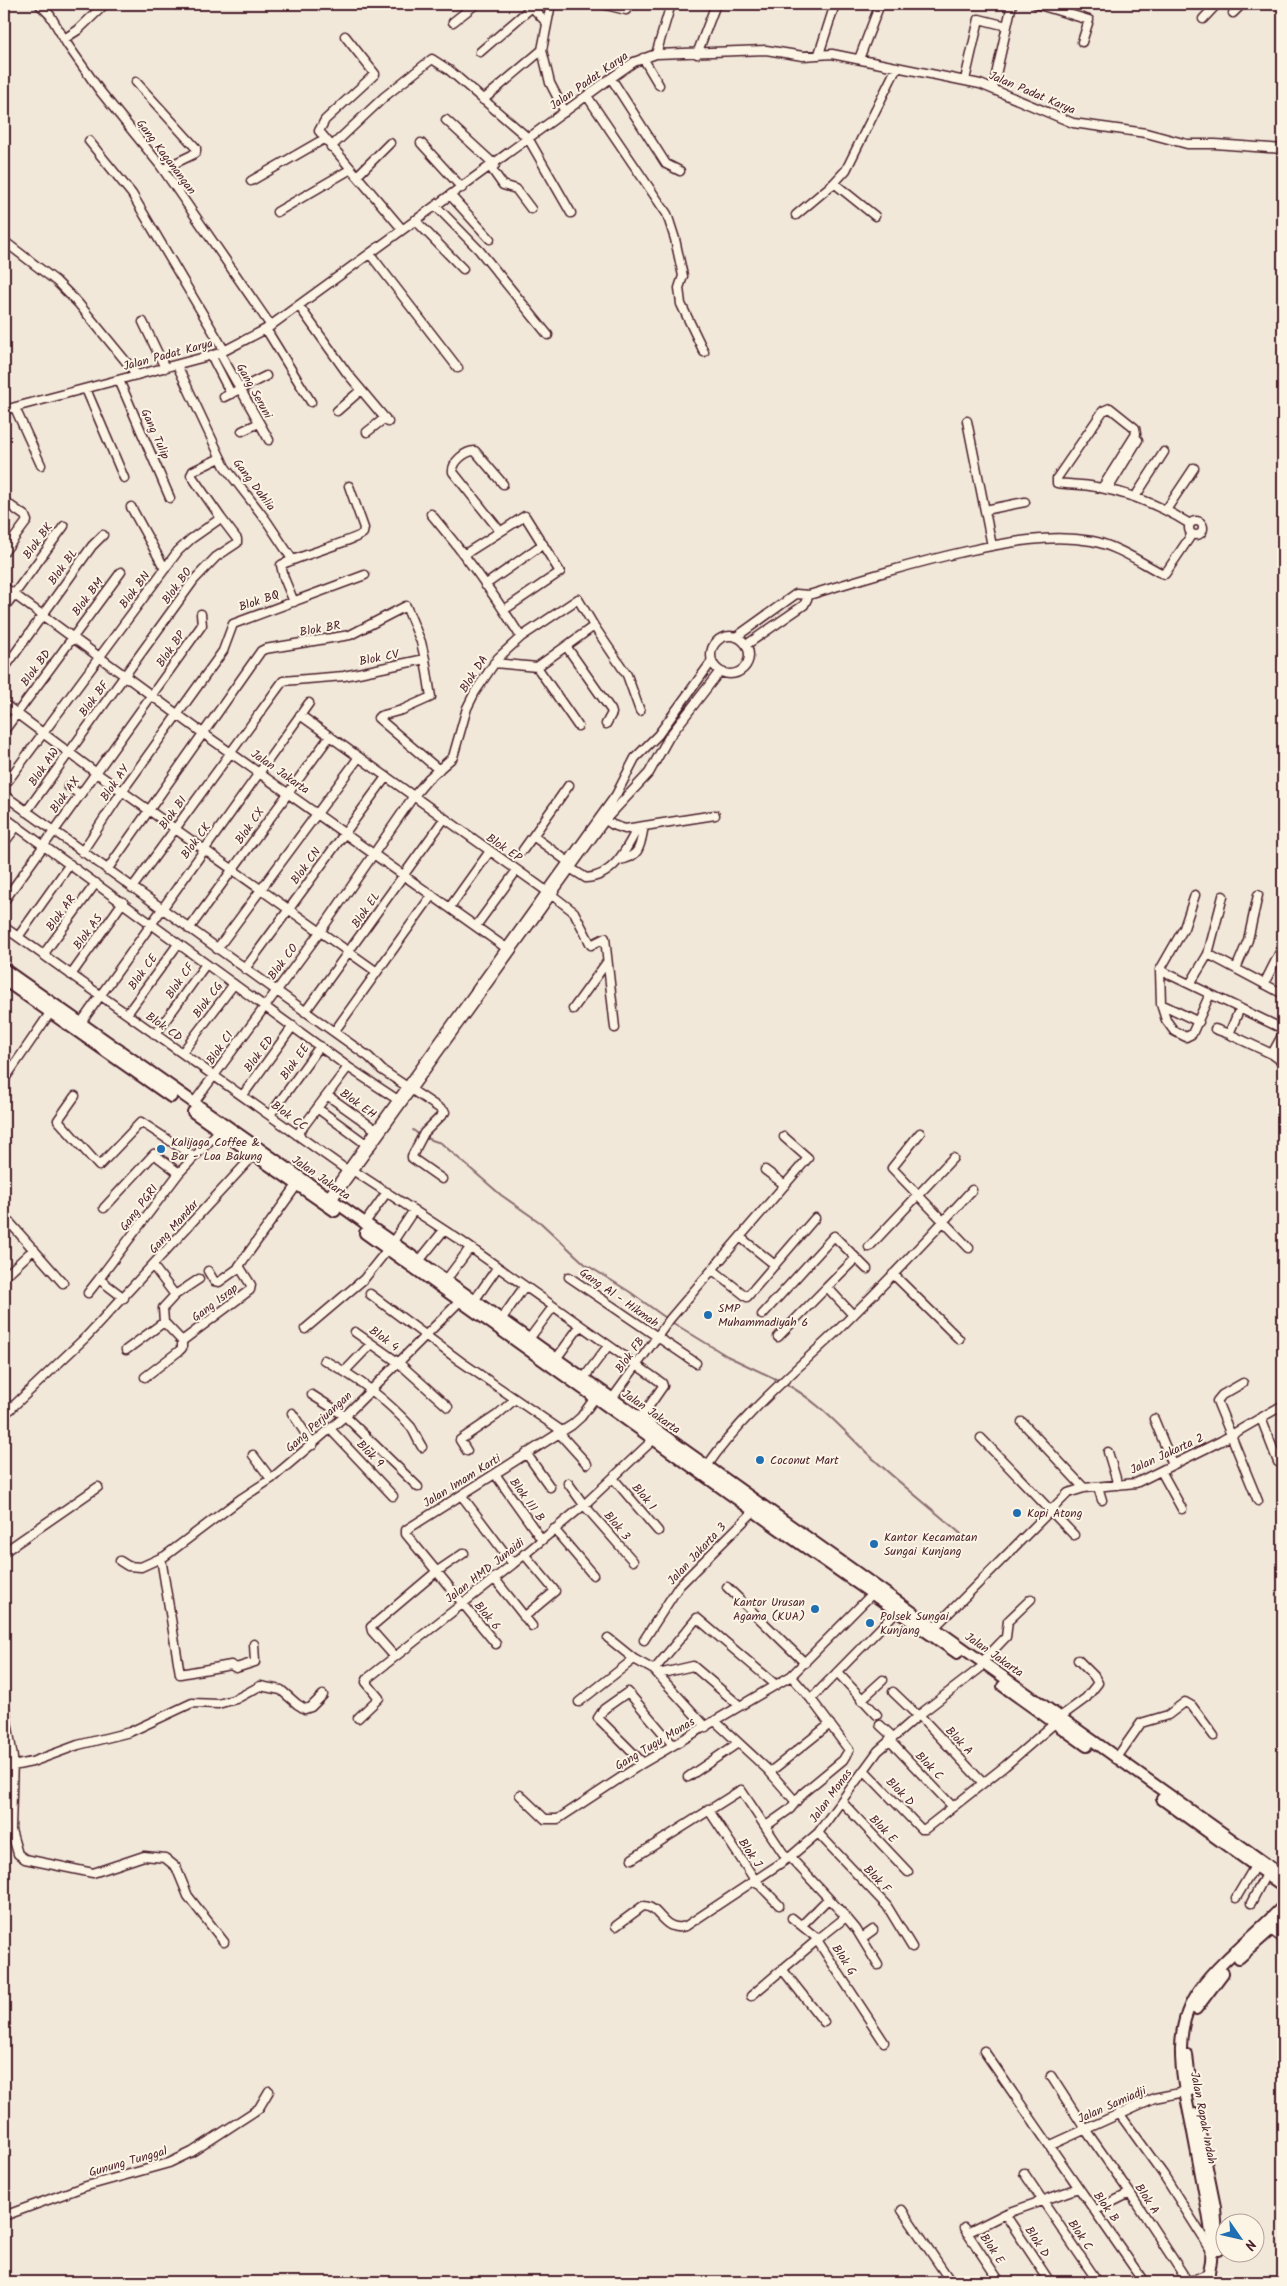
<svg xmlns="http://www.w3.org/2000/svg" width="1287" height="2286" font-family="Kalam,sans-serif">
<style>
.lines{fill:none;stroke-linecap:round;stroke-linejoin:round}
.stream{stroke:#8b6d6f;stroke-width:2}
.minor-casing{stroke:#4a1f2b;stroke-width:11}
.major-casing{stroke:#4a1f2b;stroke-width:14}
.minor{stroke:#fcf5e5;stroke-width:8}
.major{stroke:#fcf5e5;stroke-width:10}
.poi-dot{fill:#1f6fb2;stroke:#fcf5e5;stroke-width:2}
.labels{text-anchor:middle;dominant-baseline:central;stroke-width:4;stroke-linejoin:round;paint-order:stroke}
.street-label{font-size:12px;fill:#4a1f2b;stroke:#fcf5e5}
.poi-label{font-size:12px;fill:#4a1f2b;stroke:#fcf5e5;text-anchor:start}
</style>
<rect width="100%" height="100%" fill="#f1e8da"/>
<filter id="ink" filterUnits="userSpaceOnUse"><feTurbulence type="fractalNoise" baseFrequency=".02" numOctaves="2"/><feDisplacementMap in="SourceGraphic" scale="10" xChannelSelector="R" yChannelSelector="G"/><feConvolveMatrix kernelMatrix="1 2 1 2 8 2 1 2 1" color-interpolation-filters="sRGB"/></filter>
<g filter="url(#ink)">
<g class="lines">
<path class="stream" d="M413,1130l8,6
M425,1138l16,5 60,52 40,28 44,41 45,28 36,26
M670,1321l57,35 53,25
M784,1383c33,17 57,45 84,71 30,28 62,53 93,80"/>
<defs>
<path id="minor" d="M39,4l11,11 17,29 33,47 60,74 111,161
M529,4l17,18
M551,4l-9,46 8,33 15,29
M602,4l24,6 6,-6
M1036,4l53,16 -7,22
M1233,13l9,-9
M1203,19l14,-15
M453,22l23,-18
M345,36l30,38 -50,46 -6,11 83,98
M64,39l14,-9 27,-26
M480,52l52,-45
M656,54l15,-50
M697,54l19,-50
M819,54l16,-50
M643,58l16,27
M859,59l21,-55
M611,78l55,86 14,7
M965,80l14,-61 28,7
M136,82l60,66v4l-4,3 -29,14
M993,88l19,-84
M587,96l80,118 8,25 8,37 -4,12 2,16 23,48
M483,100l59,-50
M446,120l49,45
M89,141l43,53 92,156
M421,143l41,45
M331,147l53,-50 48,-38 17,11 79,68 43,75
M491,168l12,17 13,4 15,20
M357,176l33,-33
M251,181l73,-42
M834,183l41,33
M451,196l39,43
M436,206l43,44 69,85
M277,212l74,-43
M796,215l38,-32 12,-13 51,-103
M415,220l48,49
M4,241l52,40 22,22 59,72
M370,254l88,114
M299,306l48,67 41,49
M143,322l22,46
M266,329l45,73
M220,353l49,87
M211,355l20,39
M177,365l48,102 41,53 26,39
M119,380l51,118
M86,389l38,89
M224,397l42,-21
M15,408l26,57
M4,410l216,-57 46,-24 345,-251 23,-16 22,-8 110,-4 37,6 29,-2 148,30 93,39 73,10 41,11h28l68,5
M337,411l24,-21
M967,421l25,125
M242,431l17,-8
M367,432l18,-14
M1102,488l34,-54 -1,-6 -25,-20 -7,3 -46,67v5c13,2 26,1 39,4 34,6 65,19 94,37
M1108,489l30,-49
M1135,497l29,-45
M4,501l21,15 2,5 -23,31
M131,507l34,62
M985,510l40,-8
M1166,510l28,-42
M1189 528a7 7 0 1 1 14 0a7 7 0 1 1-14 0Z
M500,531l-47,-59c-1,-10 12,-21 22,-21l28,33
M465,554l60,-38 35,56 -56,38
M485,585l58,-41
M4,587l200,147 305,216
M294,602l-10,-24 -3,-13c15,-8 78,-26 82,-32l1,-5 -15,-42
M4,608l60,-82
M594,626l33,49 13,36
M711 655a19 19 0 1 1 38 0a19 19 0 1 1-38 0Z
M736,637l60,-43 13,1c52,-16 104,-32 158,-44 41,-9 83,-17 125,-10 25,5 48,21 69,32l4,1 27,-40
M746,645l58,-40 5,-10
M566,646l45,64 1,3 -6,11
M494,663l43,4 57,-41 -16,-27 -57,38
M537,667l41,59
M4,669l88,-123 11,-11
M4,704l91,68 282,200
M300,715l252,180 22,17 17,33 14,-7 10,90
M4,731l117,-159
M569,785l-36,51 38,28
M4,786l174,-235 13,-12 30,-21 -30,-43 2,-4 27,-13
M68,786l11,8
M4,795l330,237 98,-137
M26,812l168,-232 22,-23 21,-14v-4l-16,-21
M4,817l344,250 53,35
M601,817l12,8 12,4 90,-14
M4,843l13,-17
M523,850l10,-14
M82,852l41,-62 100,-139 10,-27 132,-49
M619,860c22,-3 21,-15 25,-34
M570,868l16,10c28,-1 41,-30 52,-51
M107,870l154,-219 4,-2 85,-14 56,-29 15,36 4,17
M132,888l151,-207 61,-5 81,-17 6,38 -29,13 -22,6 -2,2 61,52
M1195,895l-11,33 -24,42 1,34 5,16 8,11 12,6 6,-3 18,-40
M4,901l198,-276 -1,-11
M450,907l40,-56
M476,926l41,-56
M4,927l347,246
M189,929l141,-193
M18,937l52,-73
M217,949l142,-192
M1208,954l75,40
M43,955l53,-72
M245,969l141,-192
M1236,969l12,-29 10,-45
M1160,970l123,59
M71,975l52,-73
M1190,984l18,-30 15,-58
M1264,984l19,-38
M1161,1004l38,18
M1240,1008l-11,26 43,20 11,-20
M573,1009l34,-47
M305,1012l139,-193
M127,1014l51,-70
M78,1027l231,-324
M1215,1029l14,5
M334,1032l35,25 13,13 63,42 -21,21 -12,23v2l30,21
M155,1035l51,-71
M182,1053l52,-69
M1272,1054l11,8
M4,1080l46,-67
M243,1095l50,-69
M327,1095l49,35
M75,1096l-17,24 41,46 42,-44 52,34
M193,1104l127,-172 93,-135 15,-18 25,-22 14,-49 8,-16 23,-34 23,-21c-27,-43 -57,-84 -90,-123
M317,1108l49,36
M270,1115l50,-69
M920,1133l-28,35 77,80
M297,1135l51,-68
M765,1170l20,15
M354,1171l107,70 201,142 1,3 -23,33
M325,1201l291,-406 19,-37 23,-23 54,-74
M330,1203l275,-383 44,-47 20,-36 51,-66
M104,1208l50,-54 25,19
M4,1216l59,67
M364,1224l23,-32
M392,1243l22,-33
M869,1247l84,-89
M419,1261l25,-31
M775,1265l-35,-28 68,-79 -24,-21
M153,1266l22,29
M713,1270l34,27 68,-79
M208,1271l6,10 5,1 21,-15
M893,1274l66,65
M4,1277l30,-28
M569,1277l127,86
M446,1280l24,-32
M827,1287l29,-29
M88,1293l11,-14
M370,1294l90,67 102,70
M124,1298l-25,-19 80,-106 40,-42
M474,1301l23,-33
M762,1315l72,-79 33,33
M501,1320l23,-33
M305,1329l59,-50 24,-30
M355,1332l44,31 49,44
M4,1335l1,-2
M778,1337l49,-50 26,28
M529,1339l24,-32
M182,1341l-18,-19 -1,-14 12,-13 24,-16
M126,1350l38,-28
M556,1359l24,-33
M324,1360c32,17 63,40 87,67 4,6 7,14 11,20
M345,1371l26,-27
M145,1377l34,-26 3,-3v-7l68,-51 1,-5 -12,-19 58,-81
M583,1379l25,-33
M1243,1383l-21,12 -5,6 41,100
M312,1395l33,21 73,71
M612,1399l58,-80 70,-82
M4,1401l7,8
M292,1413l21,32
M4,1415l83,-79 167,-181
M1261,1418l17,44 5,2
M1154,1419l19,46
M1022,1422l62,66
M330,1429l63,67
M559,1433l28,31
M981,1438l93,97
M467,1451l-7,-11 37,-25 18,-16
M1108,1452l10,33
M526,1453l24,34
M253,1455l18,24
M707,1466c36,-52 86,-93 131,-136 46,-45 91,-92 134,-140
M1161,1471l21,38
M495,1474l47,66
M613,1478l45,53
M568,1483l16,22 49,56
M1098,1487l4,13
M462,1496l51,68
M554,1529l39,46
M4,1552l94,-65
M161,1558l19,116 51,-9 5,3 19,-6 -1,-18
M120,1561l8,5 13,1 24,-11 77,-58 29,-19 74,-63 116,-116
M494,1578l38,48
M727,1587l78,76
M524,1617l31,-26 -31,-37
M932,1630l136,-137 16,-5 52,-5 85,-42 62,-36
M608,1638l26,21 20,11 52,57
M644,1640l35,-54 75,-75
M496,1644l-90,-110v-4l166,-105 9,-8 16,-22
M395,1657l-23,-26 -1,-4 65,-55 28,-19
M982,1662l24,-25 2,-16 23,-22
M654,1670l43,-52 79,67
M838,1673l39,42
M658,1674l35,-8 47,40
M893,1692l25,24
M811,1699l86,-88
M861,1700l22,-20
M4,1702l9,56 -2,72 7,24 7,5 68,14 51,-17 21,2 11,9 12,29 36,46
M579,1702l55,-43
M919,1715l64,68
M1060,1717l26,-19 12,-15 -4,-7 -16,-16
M358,1718l21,-20 -13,-16 2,-4 145,-114 71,-59 70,-66
M715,1721l53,49 28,32
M880,1725l13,12
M889,1740l64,67
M1116,1759l25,-36 27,-8 17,-13 7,4 22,30
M643,1763l-45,-45 6,-9 24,-17 45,53
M13,1766l19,-4 46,-17 52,-13 62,-29 26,1 18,-5 24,-13 21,4 16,14 8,5 6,-2 12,-12
M864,1770l57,59h4l80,-63 50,-43
M770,1772l60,-48
M688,1777l50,-34
M520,1795l25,24h13l85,-56 148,-87 81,-82
M842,1802l66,70
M708,1809l47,71 24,25
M766,1826l24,-17 13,-16 40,-33 6,-10 -38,-51 -20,-23
M818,1833l69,73 25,41
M790,1857l56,60 -29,23 67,102
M632,1859l109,-69 46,69
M1236,1898l19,-32
M1251,1903l15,-29
M846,1917l10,12 22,36
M792,1918l26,21
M804,1923l24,-24
M616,1926l27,-20c18,0 19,27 43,20l104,-69 28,-24 60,-82 41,-36 60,-46
M1271,1930l12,9
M862,1938l11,-8
M782,1969l42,53
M751,1996l66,-56
M984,2051l160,231
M1051,2076l34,53 45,64 58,89
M1119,2113l44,61 48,76
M1051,2145l103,-47 31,-6
M1024,2173l74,109
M902,2210l49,72
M1096,2210l34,-17
M1005,2214l45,68
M4,2216l79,-29 86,-24 23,-11 60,-39 7,-5 10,-17
M964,2228l36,54
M967,2233l38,-19 73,-26
M1188,2282l22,-9"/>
<path id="major" d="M4,969l415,292 864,615
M4,980l167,117
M193,1112l142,99
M365,1233l414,296 178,124
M1003,1686l84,60
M1162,1799l121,87
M1239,1958l44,-39
M1196,2009l27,-36
M1187,2055l4,35
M1196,2114l19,93 3,43
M1207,2282l4,-21 1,-22c-5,-37 -13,-74 -20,-112 -9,-46 -23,-97 8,-138 23,-31 57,-55 83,-83"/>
</defs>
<use href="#minor" class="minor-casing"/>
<use href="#major" class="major-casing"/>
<use href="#minor" class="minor"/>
<use href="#major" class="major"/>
</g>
</g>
<g class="poi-dot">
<circle cx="161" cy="1149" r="5"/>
<circle cx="708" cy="1315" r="5"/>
<circle cx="760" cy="1460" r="5"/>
<circle cx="1017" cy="1513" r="5"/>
<circle cx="874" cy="1544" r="5"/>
<circle cx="815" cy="1609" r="5"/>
<circle cx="870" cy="1623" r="5"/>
</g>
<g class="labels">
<g class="street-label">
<text transform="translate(589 81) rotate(-35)">Jalan Padat Karya</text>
<text transform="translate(1032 93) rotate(23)">Jalan Padat Karya</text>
<text transform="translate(166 157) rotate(53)">Gang Kaganangan</text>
<text transform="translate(168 355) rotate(-15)">Jalan Padat Karya</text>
<text transform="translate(254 391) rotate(61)">Gang Seruni</text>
<text transform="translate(155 434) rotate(66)">Gang Tulip</text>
<text transform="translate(254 485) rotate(53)">Gang Dahlia</text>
<text transform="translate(38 541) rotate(-54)">Blok BK</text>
<text transform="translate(63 567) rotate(-54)">Blok BL</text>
<text transform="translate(177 586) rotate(-54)">Blok BO</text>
<text transform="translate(135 590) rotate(-53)">Blok BN</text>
<text transform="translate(88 597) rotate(-53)">Blok BM</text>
<text transform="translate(259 601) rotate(-19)">Blok BQ</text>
<text transform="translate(320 629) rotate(-10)">Blok BR</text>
<text transform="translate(171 649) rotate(-55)">Blok BP</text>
<text transform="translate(379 658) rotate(-11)">Blok CV</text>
<text transform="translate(36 668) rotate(-54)">Blok BD</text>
<text transform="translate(474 674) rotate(-57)">Blok DA</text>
<text transform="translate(94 699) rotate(-53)">Blok BF</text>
<text transform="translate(44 767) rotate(-55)">Blok AW</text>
<text transform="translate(280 772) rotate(35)">Jalan Jakarta</text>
<text transform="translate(115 783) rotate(-55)">Blok AY</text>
<text transform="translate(65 795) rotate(-54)">Blok AX</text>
<text transform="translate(173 813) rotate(-54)">Blok BI</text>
<text transform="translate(250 826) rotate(-55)">Blok CX</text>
<text transform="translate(196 841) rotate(-54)">Blok CK</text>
<text transform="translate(504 848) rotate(35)">Blok EP</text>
<text transform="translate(306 866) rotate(-54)">Blok CN</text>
<text transform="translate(366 910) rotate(-55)">Blok EL</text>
<text transform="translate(61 913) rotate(-54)">Blok AR</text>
<text transform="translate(88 932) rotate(-54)">Blok AS</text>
<text transform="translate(283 962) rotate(-53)">Blok CO</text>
<text transform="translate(143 972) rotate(-54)">Blok CE</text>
<text transform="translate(180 981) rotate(-55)">Blok CF</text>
<text transform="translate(208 1000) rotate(-53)">Blok CG</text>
<text transform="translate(164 1027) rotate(35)">Blok CD</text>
<text transform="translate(220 1048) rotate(-55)">Blok CI</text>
<text transform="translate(259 1054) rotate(-54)">Blok ED</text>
<text transform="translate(295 1062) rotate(-54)">Blok EE</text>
<text transform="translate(358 1104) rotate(36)">Blok EH</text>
<text transform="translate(289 1116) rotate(36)">Blok CC</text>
<text transform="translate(321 1178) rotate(35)">Jalan Jakarta</text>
<text transform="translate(139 1208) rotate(-53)">Gang PGRI</text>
<text transform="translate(174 1227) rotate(-48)">Gang Mandar</text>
<text transform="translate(619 1298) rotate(35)">Gang Al - Hikmah</text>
<text transform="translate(215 1303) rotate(-37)">Gang Israp</text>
<text transform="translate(384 1339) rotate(36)">Blok 4</text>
<text transform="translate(630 1355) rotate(-54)">Blok FB</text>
<text transform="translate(651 1412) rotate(35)">Jalan Jakarta</text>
<text transform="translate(319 1422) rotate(-42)">Gang Perjuangan</text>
<text transform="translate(370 1454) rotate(46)">Blok 9</text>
<text transform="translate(1167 1454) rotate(-25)">Jalan Jakarta 2</text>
<text transform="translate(462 1481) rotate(-32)">Jalan Imam Karti</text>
<text transform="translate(644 1497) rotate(50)">Blok 1</text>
<text transform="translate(527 1500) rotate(54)">Blok III B</text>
<text transform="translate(617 1526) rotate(50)">Blok 3</text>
<text transform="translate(697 1554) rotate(-47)">Jalan Jakarta 3</text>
<text transform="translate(485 1571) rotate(-38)">Jalan HMD Junaidi</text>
<text transform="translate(487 1616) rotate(50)">Blok 6</text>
<text transform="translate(994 1655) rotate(35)">Jalan Jakarta</text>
<text transform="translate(959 1741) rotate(47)">Blok A</text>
<text transform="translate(655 1744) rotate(-31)">Gang Tugu Monas</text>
<text transform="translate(929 1766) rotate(46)">Blok C</text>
<text transform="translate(900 1792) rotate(46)">Blok D</text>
<text transform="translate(831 1796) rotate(-54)">Jalan Monas</text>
<text transform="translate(883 1829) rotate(46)">Blok E</text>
<text transform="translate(750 1853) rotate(56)">Blok J</text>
<text transform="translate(877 1879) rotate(46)">Blok F</text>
<text transform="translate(844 1960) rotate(57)">Blok G</text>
<text transform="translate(1112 2105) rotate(-24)">Jalan Samiadji</text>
<text transform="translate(1203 2118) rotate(79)">Jalan Rapak Indah</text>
<text transform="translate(128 2162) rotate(-16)">Gunung Tunggal</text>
<text transform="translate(1147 2199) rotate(57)">Blok A</text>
<text transform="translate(1106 2207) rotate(54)">Blok B</text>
<text transform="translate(1080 2235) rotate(56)">Blok C</text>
<text transform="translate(1037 2242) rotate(57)">Blok D</text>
<text transform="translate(992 2249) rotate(56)">Blok E</text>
</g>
<g class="poi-label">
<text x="171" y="1142">Kalijaga Coffee &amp;<tspan x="171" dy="14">Bar - Loa Bakung</tspan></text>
<text x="718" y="1308">SMP<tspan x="718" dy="14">Muhammadiyah 6</tspan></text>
<text x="770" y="1460">Coconut Mart</text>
<text x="1027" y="1513">Kopi Atong</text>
<text x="884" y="1537">Kantor Kecamatan<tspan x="884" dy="14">Sungai Kunjang</tspan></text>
<text x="805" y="1602" text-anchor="end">Kantor Urusan<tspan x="805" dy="14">Agama (KUA)</tspan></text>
<text x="880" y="1616">Polsek Sungai<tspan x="880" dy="14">Kunjang</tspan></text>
</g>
</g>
<rect width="1287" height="2286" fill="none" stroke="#fcf5e5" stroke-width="20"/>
<rect x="10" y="10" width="1267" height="2266" fill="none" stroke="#4a1f2b" stroke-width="2" filter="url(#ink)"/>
<g transform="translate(1240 2238) rotate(124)"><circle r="24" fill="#fcf5e5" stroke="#b59f9b"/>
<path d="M0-4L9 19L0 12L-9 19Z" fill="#1f6fb2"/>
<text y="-8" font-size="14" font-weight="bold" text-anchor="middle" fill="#4a1f2b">N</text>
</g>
</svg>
